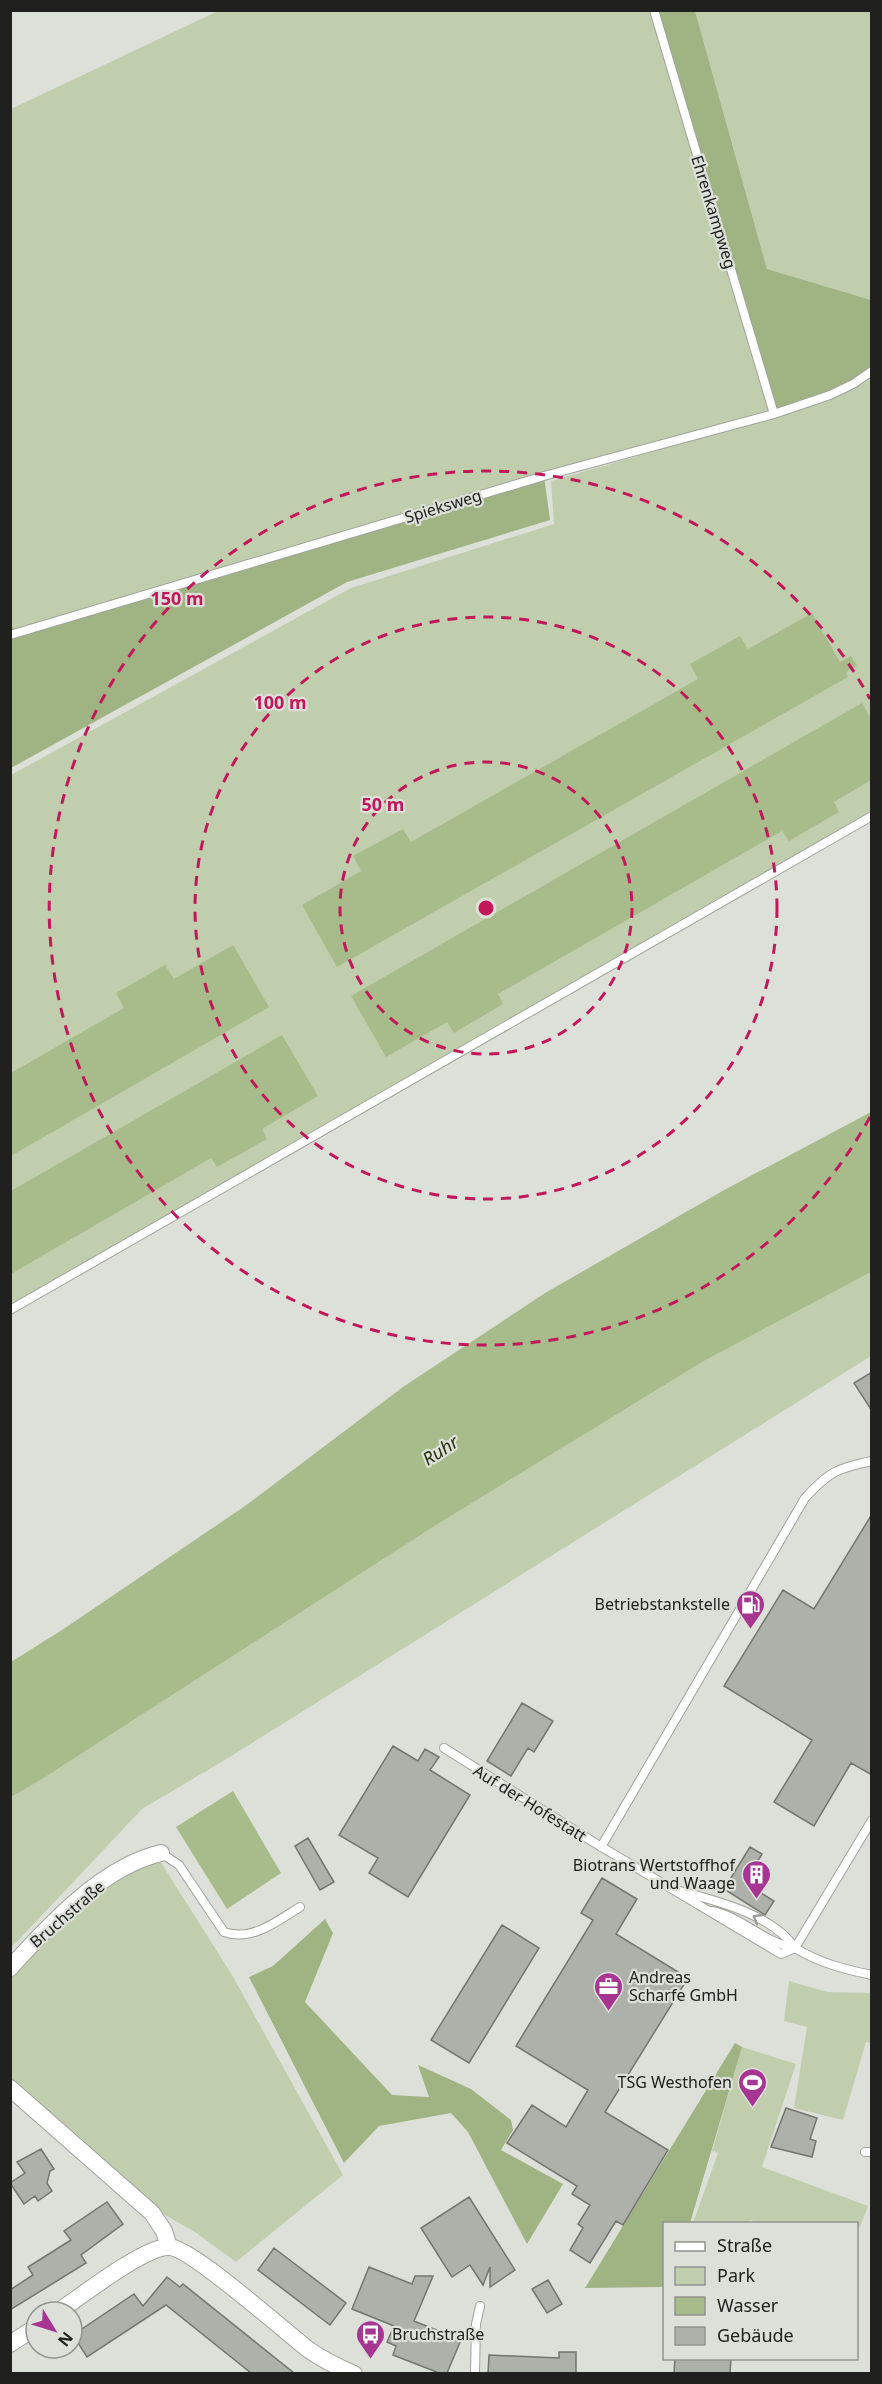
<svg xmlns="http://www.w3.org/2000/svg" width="882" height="2384" font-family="'Noto Sans',sans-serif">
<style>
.green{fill:#c0cead}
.forest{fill:#9fb482}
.water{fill:#a7bc8a}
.building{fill:#aeb1aa;stroke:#737670;stroke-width:1.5}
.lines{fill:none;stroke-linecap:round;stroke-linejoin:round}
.lane-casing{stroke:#9fa29b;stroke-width:10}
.street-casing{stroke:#9fa29b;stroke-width:18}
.lane{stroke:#fff;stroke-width:8}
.street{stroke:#fff;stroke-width:16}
.oneway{stroke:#9b9b9a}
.ring{fill:none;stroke:#c2185b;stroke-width:3;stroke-dasharray:10 8}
.labels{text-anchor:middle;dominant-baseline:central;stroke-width:4.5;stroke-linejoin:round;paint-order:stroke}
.street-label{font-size:16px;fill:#20211f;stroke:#dde0d9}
.poi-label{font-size:16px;fill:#20211f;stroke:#dde0d9;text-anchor:end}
.water-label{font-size:18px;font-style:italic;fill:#25320d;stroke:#dde0d9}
.centre{fill:#c2185b;stroke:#dde0d9;stroke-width:3}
.ring-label{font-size:18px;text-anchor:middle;font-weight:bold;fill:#c2185b;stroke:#dde0d9;stroke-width:4.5;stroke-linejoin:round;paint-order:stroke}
</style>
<rect width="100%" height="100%" fill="#dde0d9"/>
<path class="green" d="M218,11h436l120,403 -230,62 -527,157 -6,-9v-515z
M695,11h176v289l-104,-31z
M870,380l1,441 -860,484v-530l340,-187 203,-64 -3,-43 271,-78z
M871,1272v84l-643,402 -86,51 -131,139v-151l28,-16 394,-254 271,-166z
M160,1861l72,114 111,200 -107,87 -41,-30 -37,-21 -147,-131v-103c37,-38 96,-103 149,-116z
M789,1981l38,11 44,1v50l-5,-1 -23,78 -49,-12 13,-81 -23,-6z
M742,2047l54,17 -34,103 106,39 -11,28 -1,-10h-95l-11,-4 -1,3h-56l25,-70 -6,-2z"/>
<path class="forest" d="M654,11h41l72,258 104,31v71l-18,13 -79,30z
M544,476l6,44 -203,62 -336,186 -1,-144 8,9z
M325,1919l8,14 -28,69 87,93 37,2 -11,-32 53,24 40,31 2,10 -12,20 62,34 -36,60 -59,-112 -17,-19 -72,13 -35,37 -95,-186 24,-11z
M735,2043l7,4 -52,176 -26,1v63l-79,1z"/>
<path class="water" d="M812,613l28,49 11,-6 6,10 -11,6 2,5 -511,290 -35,-62 59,-34 -8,-15 50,-27 8,13 287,-163 -8,-15 50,-28 8,13z
M862,703l9,16v61l-37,22 5,10 -50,29 -7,-10 -284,163 5,10 -49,29 -7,-11 -61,35 -35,-61z
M233,945l36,62 -258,149v-83l113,-65 -8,-15 49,-28 9,14z
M282,1035l36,61 -56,33 5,10 -50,28 -6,-9 -200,116v-83z
M871,1112v160l-167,89 -271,166 -394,254 -28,16v-135l51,-32 183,-124 158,-119 142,-94 181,-104z
M233,1791l48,82 -54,36 -51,-82z"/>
<path class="building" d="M872,1372v39l-18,-28z
M872,1514v261l-21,-12 -37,63 -40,-24 38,-62 -88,-54 59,-96 31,19z
M522,1703l31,18 -19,31 -6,-4 -17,28 -24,-15z
M393,1746l25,15 7,-12 14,8 -9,13 40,25 -62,102 -39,-24 9,-15 -39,-23z
M308,1838l26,44 -14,8 -25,-44z
M750,1847l12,7 -17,29 29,18 -9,14 -41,-26z
M602,1878l35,21 -21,35 72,44 -83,134 63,38 -45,75 -7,-4 -26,42 -20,-13 13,-22 -5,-4 12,-19 -18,-11 5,-8 -70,-43 25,-38 34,22 22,-37 -72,-44 77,-126 -12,-7z
M502,1925l37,23 -70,115 -38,-23z
M786,2108l31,10 -7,21 6,2 -4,16 -41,-10z
M41,2149l13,20 -4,2 -3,12 5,8 -14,10 -3,-5 -11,8 -14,-21 15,-10 -8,-11z
M469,2197l46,73 -25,17v-20l-7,18 -13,-20 -18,12 -31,-49z
M107,2202l16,22 -42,31 5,8 -76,47v-20l23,-15 -5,-8 43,-27 -7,-9z
M274,2248l72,55 -16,22 -72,-55z
M369,2267l43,17 3,-8h18l-19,45 47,19 -14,33h-8l-46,-18 3,-9 -9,-4 7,-16 -42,-17z
M167,2277l13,10 3,-3 111,89h-43l-85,-68 -79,52 -14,-22 61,-41 9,12z
M548,2280l14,24 -15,9 -15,-24z
M559,2352h17v21h-88l1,-18 70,3z
M675,2358h56l-1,15h-56z"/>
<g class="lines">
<defs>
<path id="lane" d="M654,10l120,404
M10,635l534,-159 230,-62 56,-19 23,-11 19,-13
M10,1310l862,-494
M444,1748l151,95 186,111 14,-6c25,15 48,21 77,27
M601,1847l204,-349c24,-26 32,-30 67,-37
M161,1853l18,12 45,67c28,10 53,-11 76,-25
M680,1891c37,10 93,24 115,57
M712,1911c30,6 52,32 83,37
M795,1948l77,-128
M865,2152h7
M475,2374l1,-50 4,-18"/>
<path id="street" d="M10,1968c40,-44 92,-101 151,-115
M10,2088l142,125 12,18 5,16
M58,2312c22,-15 87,-66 111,-65 22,0 116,85 140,103 14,10 29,17 45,24
M10,2344l26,-17"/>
</defs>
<use href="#lane" class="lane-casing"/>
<use href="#street" class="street-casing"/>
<use href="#lane" class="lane"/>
<use href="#street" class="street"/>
</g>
<defs><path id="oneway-chevron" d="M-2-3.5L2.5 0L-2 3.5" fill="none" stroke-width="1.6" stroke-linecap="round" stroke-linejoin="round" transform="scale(1.5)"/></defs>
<use class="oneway" href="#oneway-chevron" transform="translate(757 1918) rotate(-150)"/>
<g class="ring">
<circle cx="486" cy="908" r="146"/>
<circle cx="486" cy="908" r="291"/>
<path d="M870 1117A437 437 0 1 1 870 699"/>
</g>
<defs>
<symbol id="fuel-pin" viewBox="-11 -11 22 30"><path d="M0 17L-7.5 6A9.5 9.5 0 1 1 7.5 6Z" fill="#a73692" stroke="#dde0d9"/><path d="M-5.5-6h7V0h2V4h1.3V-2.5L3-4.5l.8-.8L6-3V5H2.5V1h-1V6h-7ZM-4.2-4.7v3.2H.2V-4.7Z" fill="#fff"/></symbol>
<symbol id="building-pin" viewBox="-11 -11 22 30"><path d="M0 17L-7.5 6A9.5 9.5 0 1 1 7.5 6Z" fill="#a73692" stroke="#dde0d9"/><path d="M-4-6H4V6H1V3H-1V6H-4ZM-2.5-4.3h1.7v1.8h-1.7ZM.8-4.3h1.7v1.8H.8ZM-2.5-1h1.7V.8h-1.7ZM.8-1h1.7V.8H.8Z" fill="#fff"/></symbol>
<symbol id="office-pin" viewBox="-11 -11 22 30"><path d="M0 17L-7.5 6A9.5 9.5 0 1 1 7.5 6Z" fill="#a73692" stroke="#dde0d9"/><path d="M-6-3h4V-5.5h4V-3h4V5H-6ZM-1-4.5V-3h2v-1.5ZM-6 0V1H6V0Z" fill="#fff"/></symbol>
<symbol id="stadium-pin" viewBox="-11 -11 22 30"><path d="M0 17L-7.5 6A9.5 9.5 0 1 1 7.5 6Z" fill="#a73692" stroke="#dde0d9"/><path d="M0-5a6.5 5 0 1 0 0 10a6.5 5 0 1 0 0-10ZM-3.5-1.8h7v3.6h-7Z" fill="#fff"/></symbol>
<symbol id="bus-pin" viewBox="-11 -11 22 30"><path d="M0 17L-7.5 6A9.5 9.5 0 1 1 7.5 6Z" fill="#a73692" stroke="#dde0d9"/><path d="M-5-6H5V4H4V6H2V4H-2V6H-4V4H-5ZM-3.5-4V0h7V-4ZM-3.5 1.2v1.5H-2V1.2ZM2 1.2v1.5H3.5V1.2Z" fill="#fff"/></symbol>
</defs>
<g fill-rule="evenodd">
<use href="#fuel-pin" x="734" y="1588" width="33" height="45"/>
<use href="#building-pin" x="740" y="1858" width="33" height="45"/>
<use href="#office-pin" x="592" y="1970" width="33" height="45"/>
<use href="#stadium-pin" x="736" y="2066" width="33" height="45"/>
<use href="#bus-pin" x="354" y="2318" width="33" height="45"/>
</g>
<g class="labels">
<g class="street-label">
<text transform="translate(714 212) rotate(73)">Ehrenkampweg</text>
<text transform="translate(443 506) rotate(-17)">Spieksweg</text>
<text transform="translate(530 1803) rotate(32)">Auf der Hofestatt</text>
<text transform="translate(67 1914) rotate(-41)">Bruchstraße</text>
</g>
<g class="poi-label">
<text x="730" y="1604">Betriebstankstelle</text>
<text x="735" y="1865">Biotrans Wertstoffhof<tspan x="735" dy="18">und Waage</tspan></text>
<text x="629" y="1977" text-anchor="start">Andreas<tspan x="629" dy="18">Scharfe GmbH</tspan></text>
<text x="732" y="2082">TSG Westhofen</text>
<text x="392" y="2334" text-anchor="start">Bruchstraße</text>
</g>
<g class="water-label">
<text transform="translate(440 1450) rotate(-33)">Ruhr</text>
</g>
</g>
<circle cx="486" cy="908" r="9" class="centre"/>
<g class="ring-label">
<text x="177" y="605">150 m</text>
<text x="280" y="709">100 m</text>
<text x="383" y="811">50 m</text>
</g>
<rect width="882" height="2384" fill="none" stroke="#20211f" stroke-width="24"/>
<rect x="663" y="2222" width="195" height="138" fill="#dde0d9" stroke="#91948f" stroke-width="1.5"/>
<rect x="675" y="2242" width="30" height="9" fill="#ffffff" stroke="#91948f" stroke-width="1.5"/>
<text x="717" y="2252" font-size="18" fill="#20211f">Straße</text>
<rect x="675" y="2267" width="30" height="18" fill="#c0cead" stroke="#91948f" stroke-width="1.5"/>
<text x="717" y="2282" font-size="18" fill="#20211f">Park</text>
<rect x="675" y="2297" width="30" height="18" fill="#a7bc8a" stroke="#91948f" stroke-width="1.5"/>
<text x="717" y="2312" font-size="18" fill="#20211f">Wasser</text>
<rect x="675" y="2327" width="30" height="18" fill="#aeb1aa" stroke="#91948f" stroke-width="1.5"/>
<text x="717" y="2342" font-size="18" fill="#20211f">Gebäude</text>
<g transform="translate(54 2330) rotate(128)"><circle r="28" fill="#dde0d9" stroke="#91948f" stroke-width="1.5"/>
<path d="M0-4.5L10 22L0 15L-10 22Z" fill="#a73692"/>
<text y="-9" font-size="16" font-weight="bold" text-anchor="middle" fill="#20211f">N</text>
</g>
</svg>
